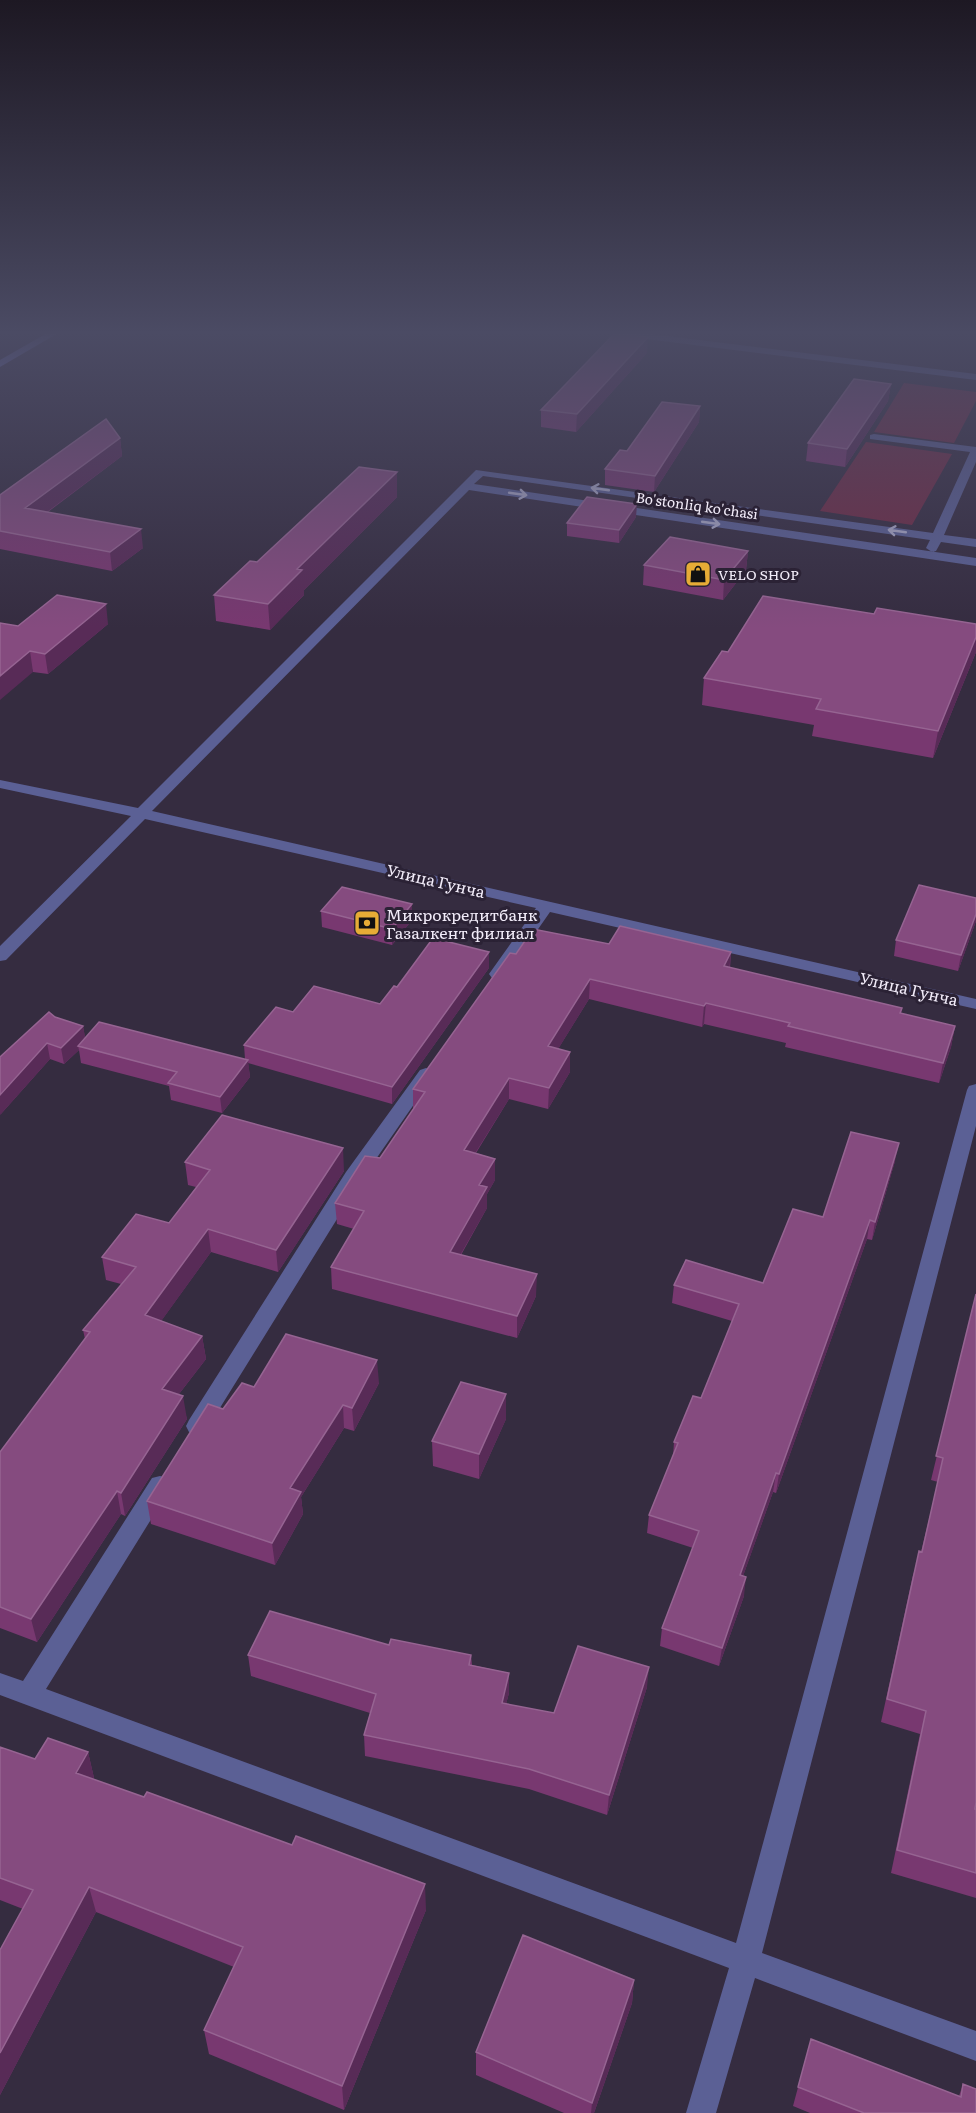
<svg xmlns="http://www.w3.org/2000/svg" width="976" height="2113" font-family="Literata,serif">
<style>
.green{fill:#702b45}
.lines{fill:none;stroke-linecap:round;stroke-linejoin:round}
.street{fill:#5b6095;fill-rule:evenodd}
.secondary{fill:#7479cd;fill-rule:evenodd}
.wall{fill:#783870}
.shaded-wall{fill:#582b57}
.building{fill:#854b7f;stroke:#966492;stroke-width:1.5}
.oneway{stroke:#aeadcc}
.labels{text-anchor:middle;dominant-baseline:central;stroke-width:6;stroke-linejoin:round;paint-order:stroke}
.far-street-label{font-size:14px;fill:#f2ecf9;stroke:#2b2235}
.far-poi-label{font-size:14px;fill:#f2ecf9;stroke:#2b2235;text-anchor:start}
.street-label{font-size:16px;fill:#f2ecf9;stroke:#2b2235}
.poi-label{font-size:16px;fill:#f2ecf9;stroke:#2b2235;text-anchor:start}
</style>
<rect width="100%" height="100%" fill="#352c40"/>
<path class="green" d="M904,383l72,9v9l-22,42 -80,-11z
M866,442l86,12 -40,71 -92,-14z"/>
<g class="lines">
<path class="street" d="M609,332h26l341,42v6l-362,-45z
M874,434l102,13v15l-32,73 32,4v8l-35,-5 -5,9 -4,1 -6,-4 4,-8 -447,-64 -9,8 502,74v8l-507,-76 -317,321 824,188v10l-426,-97 -46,66h-12l-3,-4 47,-66 -391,-89 -139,141 -6,1v-15l131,-130 -131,-28v-8l138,28 338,-338 457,63 37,-81 -100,-13v-4z
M426,1068l6,2 3,4 -75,108 -155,250 -8,3 -8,-3 -3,-6 3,-6 157,-248 74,-102z
M976,1084v42l-214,827 214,78v30l-221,-83 -39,135h-30l43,-145 -729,-273v-22l23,8 129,-203 8,-2 8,2 4,7 -4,7 -122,197 690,254 231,-853 2,-4z"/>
<path class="secondary" d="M49,332h11l-60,35v-7z"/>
</g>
<path class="wall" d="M647,353l-71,79 -35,-5v-17z
M891,384l-3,17 -43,66 -39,-6 2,-18z
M700,406l-1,16 -45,70 -49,-7v-16l22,-18z
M120,438l2,18 -74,56 95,36 -31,23 -112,-22v-54z
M397,472v25l-93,93v5l-34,35 -54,-9 -2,-26 43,-33z
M636,517l-17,26 -52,-7v-13z
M748,551l-2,19 -23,30 -80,-15 1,-20z
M874,614l102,10v28l-43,106 -121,-22 2,-11 -112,-20 2,-27 24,-26z
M108,624l-60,50 -15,-2 -15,-46z
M976,898v23l-18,50 -64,-15 2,-16z
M321,911l91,9 -20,25 -70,-18z
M609,944l122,8 -1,16 172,40 -1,6 54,12 -4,21 -12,36 -154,-36 1,-4 -82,-19 -2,3 -113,-28 -31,50 12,3v20l-22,37 -39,-10 -33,54 19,6v21l-8,14v14l-26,47 75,41 -19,42 -185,-49 -1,-22 23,-38 -17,-5 -2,-21 45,-45 33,-49v-20l103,-135z
M489,968l-97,136 -144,-41 2,14 -28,36 -51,-13 -2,-14 -88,-23 -2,-13 -15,14 -14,-5 -50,56 55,-98 28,9 2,12 160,21 -1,-14 49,-33 87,-8 17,-17z
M895,1161l-23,79 -5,-1 -91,254 -3,-1 -30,84 1,20 -25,70 -59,-20 2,-18 31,-80 -46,-15 2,-18 24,-58 1,-15 27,-44 31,-77 -60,-18 2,-18 89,-2 60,-66z
M185,1162l159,9 -66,101 -67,-20 -50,69 41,15 4,23 -27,35 8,25 -62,97 -4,-2 -84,128 -37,-14v-176l85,-113 -2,-9 38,-46 -15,-4 -4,-23 67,-34 27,-36 -8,-2z
M976,1294l-1,515h1v89l-85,-25 29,-139 -39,-12 32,-147 8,-23 17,-70 -7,-2z
M379,1383l-25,48 -10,-3 -43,69 2,17 -28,51 -124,-41 -4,-23 76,-92 31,-22z
M506,1394v25l-27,60 -46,-13 -1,-25z
M389,1645l82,10 1,10 37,8v20l-3,11 48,9 93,-26 -40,128 -78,-26 -164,-33 -1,-21 6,-22 -119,-37 -3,-21z
M0,1747l35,12 53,-7 6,26 -1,1 333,131 -82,200 -135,-56 -5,-24 30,-63 -138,-55 -96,183v-145l23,-41 -23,-9z
M634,1980l-2,23 -38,110h-30l-88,-38v-23z
M811,2039l148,57 4,-12 13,29h-166l-17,-7z"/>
<path class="shaded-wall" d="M648,337l-1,16 -71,79 1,-18z
M891,384l-3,17 -43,66 2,-18z
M700,406l-1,16 -45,70 1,-16z
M120,438l2,18 -94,70 -3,-18z
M397,472v25l-93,93v5l-34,35 -2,-26 29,-35z
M637,504l-1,13 -17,26v-13z
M141,529l2,19 -31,23 -2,-19z
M748,551l-2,19 -23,30 1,-20z
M106,604l2,20 -60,50 -3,-20z
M976,637v15l-43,106 5,-27z
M30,651l3,21 -33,28v-24z
M412,904v16l-20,25v-16z
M976,914v7l-18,50 3,-16z
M489,952v16l-97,136v-17z
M731,952l-2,20 -5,-6z
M590,979l-1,20 -42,68 1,-21z
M706,1003l-2,21 -2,3 2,-21z
M83,1026l3,16 -8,4 1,4 -15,14 -3,-16z
M955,1026l-4,21 -12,36 4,-20z
M47,1043l3,16 -50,56v-20z
M570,1052v20l-22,37 1,-21z
M248,1060l2,17 -28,36 -2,-16z
M509,1078v21l-45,72v-21z
M899,1143l-4,18 -23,79 3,-18z
M343,1148l1,23 -66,101 -2,-22z
M495,1159v21l-8,14v14l-37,65v-21l29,-67z
M870,1220l-3,19 -91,254 3,-19z
M208,1229l3,23 -62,86 -4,-23z
M537,1274l-1,22 -19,42v-22z
M202,1336l4,23 -41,53 -3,-23z
M377,1360l2,23 -25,48 -2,-23z
M506,1394v25l-27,60v-25z
M183,1396l4,23 -62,97 -4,-23z
M343,1405l1,23 -43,69 2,17 -28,51 -3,-22 18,-55z
M776,1473l-3,19 -36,101 3,-18z
M117,1491l4,23 -84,128 -6,-23z
M746,1577l-2,19 -25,70 3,-18z
M649,1667l-2,20 -40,128 2,-20z
M509,1673v20l-8,30 1,-20z
M88,1752l6,26 -12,22 -6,-27z
M425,1884l1,26 -82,200 -2,-24z
M89,1887l7,25 -96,183v-42z
M634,1980l-2,23 -38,110h-3l1,-10z"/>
<path class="building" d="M615,333l33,4 -71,77 -36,-4z
M854,379l37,5 -44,65 -39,-6z
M662,402l38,4 -45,70 -50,-7 15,-19 7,1z
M106,419l14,19 -95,70 116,21 -31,23 -110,-21v-36z
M359,467l38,5 -100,97 5,1 -34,34 -54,-9 36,-34 7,1z
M587,497l50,7 -18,26 -52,-7z
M670,537l78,14 -24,29 -80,-15z
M57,595l49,9 -61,50 -15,-3 -30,25v-53l18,3z
M763,596l111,18 3,-6 99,16v13l-38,94 -122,-22 5,-10 -117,-21 18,-27 6,1z
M919,885l57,13v16l-15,41 -65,-15z
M342,887l70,17 -20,25 -71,-18z
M620,926l111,26 -7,14 178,42 -2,5 55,13 -12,37 -155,-37 2,-3 -84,-20 -2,3 -114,-27 -42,67 22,6 -21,36 -40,-10 -45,72 31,9 -16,26 8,2 -37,65 87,22 -20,42 -186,-49 33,-56 -29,-8 30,-47 15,2 45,-66 -12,-3 97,-136 6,1 17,-25 76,15z
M433,938l56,14 -97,135 -148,-42 32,-38 17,5 21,-26 66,18 14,-18 3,1z
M49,1012l6,5 28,9 -22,22 -14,-5 -47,52v-38z
M99,1022l149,38 -28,37 -52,-14 9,-11 -99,-26z
M222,1115l121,33 -67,102 -68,-21 -63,86 57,21 -40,53 21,7 -62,97 -4,-2 -86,128 -31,-12v-155l90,-120 -7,-2 53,-63 -34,-10 34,-43 33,9 41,-53 -25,-8z
M851,1132l48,11 -24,79 -5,-2 -91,254 -3,-1 -36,102 6,2 -24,71 -60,-20 37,-97 -50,-16 29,-72 -4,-1 19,-46 8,2 38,-94 -65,-19 12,-25 77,23 30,-74 30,8z
M976,1294v508l-1,7h1v64l-79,-23 29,-139 -39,-12 32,-148 3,1 21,-94 -7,-2z
M286,1334l91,26 -25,48 -9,-3 -53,83 11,4 -29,51 -125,-42 61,-97 15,5 19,-26 12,4z
M461,1382l45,12 -27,60 -47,-13z
M270,1611l119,34 2,-6 80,16 -2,10 40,8 -7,30 52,10 24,-67 71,21 -40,128 -80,-26 -165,-34 12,-41 -128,-39z
M48,1738l40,14 -12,21 68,24 3,-5 145,53 4,-9 129,48 -83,202 -138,-56 39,-83 -154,-60 -89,166v-103l33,-60 -33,-12v-131l35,12z
M523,1935l111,45 -42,123 -116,-51z
M811,2039l150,58 2,-13 13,5v24h-112l-66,-26z"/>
<defs><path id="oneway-shaft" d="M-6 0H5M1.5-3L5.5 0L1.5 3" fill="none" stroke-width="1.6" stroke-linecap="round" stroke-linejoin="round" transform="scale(1.5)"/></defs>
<g class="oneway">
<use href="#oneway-shaft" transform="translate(600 489) rotate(-172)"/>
<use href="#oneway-shaft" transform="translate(518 494) rotate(8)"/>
<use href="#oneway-shaft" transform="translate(711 523) rotate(8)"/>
<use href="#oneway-shaft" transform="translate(897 531) rotate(-172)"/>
</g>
<linearGradient id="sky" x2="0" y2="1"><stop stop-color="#1d1823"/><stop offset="0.53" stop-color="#4b4b64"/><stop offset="1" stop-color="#4b4b64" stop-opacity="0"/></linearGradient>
<rect width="976" height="628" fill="url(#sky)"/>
<defs>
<symbol id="shop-square" viewBox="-11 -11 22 22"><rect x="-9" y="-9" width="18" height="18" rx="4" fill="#e6ac36" stroke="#2b2235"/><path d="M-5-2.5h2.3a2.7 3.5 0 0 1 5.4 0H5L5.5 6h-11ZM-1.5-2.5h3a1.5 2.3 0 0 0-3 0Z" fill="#111"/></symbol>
<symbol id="bank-square" viewBox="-11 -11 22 22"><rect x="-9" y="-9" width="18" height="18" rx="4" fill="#e6ac36" stroke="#2b2235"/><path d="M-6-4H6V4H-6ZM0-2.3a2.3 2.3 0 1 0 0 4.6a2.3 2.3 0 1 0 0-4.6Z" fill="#111"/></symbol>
</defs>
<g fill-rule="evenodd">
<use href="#shop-square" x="683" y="559" width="30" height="30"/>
<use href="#bank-square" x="352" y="908" width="30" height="30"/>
</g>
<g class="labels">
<g class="far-street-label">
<text transform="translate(697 505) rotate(8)">Bo'stonliq ko'chasi</text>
</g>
<g class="far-poi-label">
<text x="718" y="574">VELO SHOP</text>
</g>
<g class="street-label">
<text transform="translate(436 880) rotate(13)">Улица Гунча</text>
<text transform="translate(909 988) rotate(13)">Улица Гунча</text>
</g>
<g class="poi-label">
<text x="386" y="914">Микрокредитбанк<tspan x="386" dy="18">Газалкент филиал</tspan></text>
</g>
</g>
</svg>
